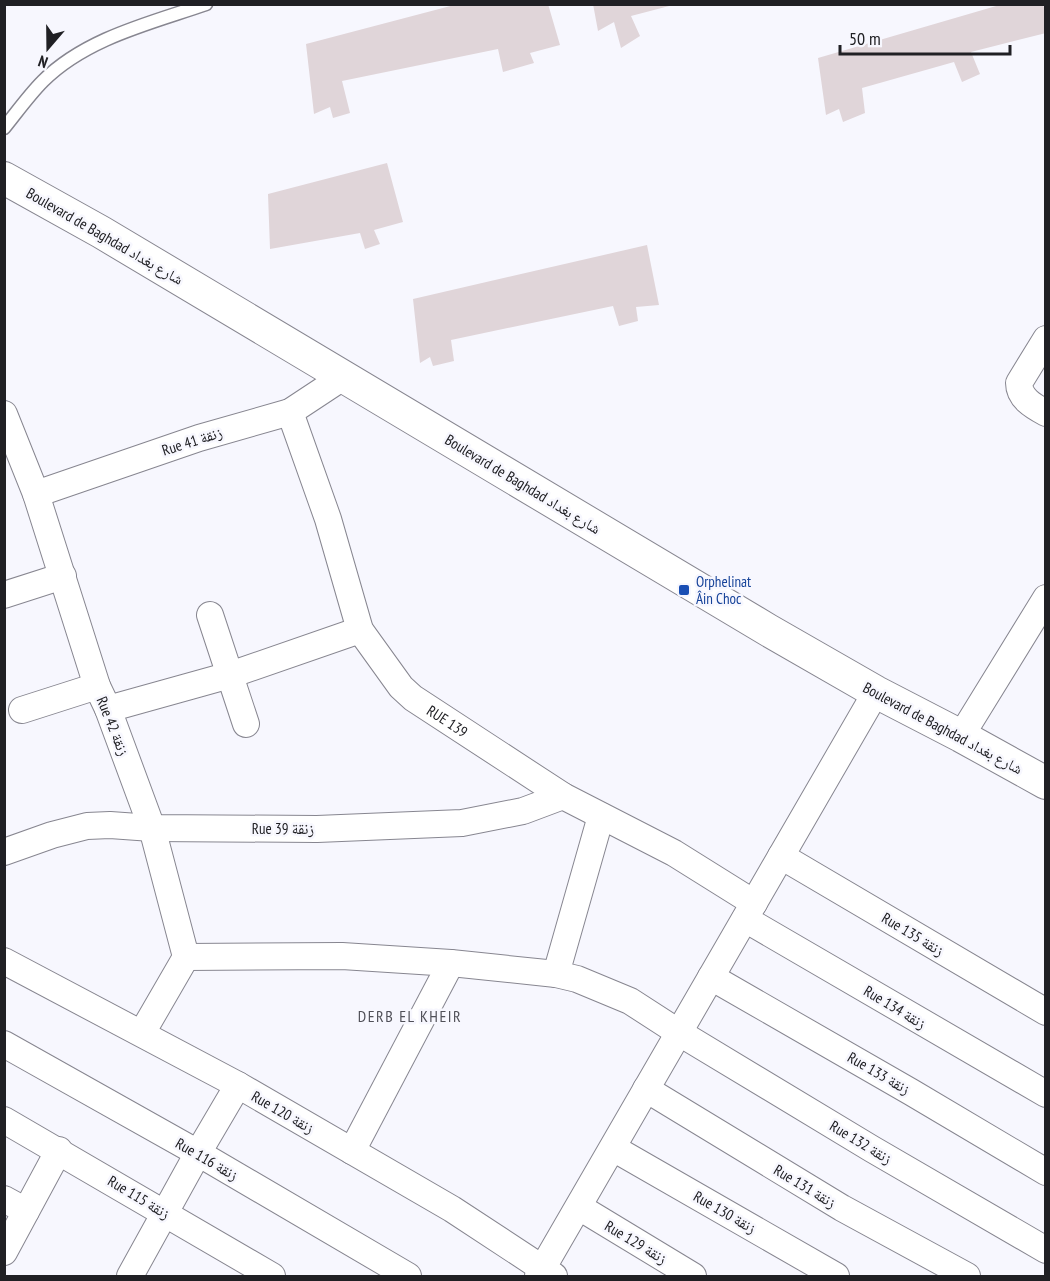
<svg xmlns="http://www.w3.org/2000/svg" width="1050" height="1281" font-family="'PT Sans Narrow','Noto Naskh Arabic',sans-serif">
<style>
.building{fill:#e0d5d9}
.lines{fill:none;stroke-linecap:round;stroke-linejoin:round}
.service-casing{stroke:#878690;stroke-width:15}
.minor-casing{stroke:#878690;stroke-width:28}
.tertiary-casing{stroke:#878690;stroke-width:34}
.service{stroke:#fff;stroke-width:12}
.minor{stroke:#fff;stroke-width:26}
.tertiary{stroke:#fff;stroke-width:32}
.transit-dot{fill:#1a4fb4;stroke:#f7f7fe;stroke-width:2}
.labels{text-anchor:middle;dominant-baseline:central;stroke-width:5;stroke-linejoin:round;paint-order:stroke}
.street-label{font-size:15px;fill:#202024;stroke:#f7f7fe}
.transit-label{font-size:15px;fill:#164399;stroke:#f7f7fe;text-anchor:start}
.neighbourhood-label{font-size:16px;letter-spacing:1.5px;fill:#505058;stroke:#f7f7fe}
</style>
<rect width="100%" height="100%" fill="#f7f7fe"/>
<path class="building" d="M458,4h90l12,41 -30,8 4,10 -31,9 -5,-23 -156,32 8,32 -17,5 -3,-11 -16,7 -8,-70z
M593,4h80v1l-42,11 9,20 -19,12 -7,-26 -16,9z
M1003,4h40l3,11v18l-75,19 9,22 -18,8 -8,-20 -92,26 3,25 -22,9 -4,-13 -13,6 -8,-57z
M387,163l16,59 -29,8 6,14 -15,5 -5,-16 -90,16 -2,-55z
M647,245l12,60 -23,2 2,14 -19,5 -6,-20 -162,34 3,21 -21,5 -3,-9 -10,6 -7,-64z"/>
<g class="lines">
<defs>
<path id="service" d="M4,128c13,-16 25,-33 39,-47 43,-43 108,-58 163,-77"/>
<g id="minor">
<path d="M1046,339l-27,44c0,15 14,23 27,30"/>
<path id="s1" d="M290,412l38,107 32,111 41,57 12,11 150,98 111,57 80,50"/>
<path d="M4,414l32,80 61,192 11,23 44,119 34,129 -44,76"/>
<path d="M36,494l163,-56 91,-26 53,-35"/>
<path d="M4,595l59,-19"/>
<path d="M210,615l36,109"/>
<path d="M108,709l122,-34 130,-45"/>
<path d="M22,710l75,-24"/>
<path d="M961,736l85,-138"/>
<path d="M4,852l48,-17 35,-9 23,-1 42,3 165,1 145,-6 61,-12 40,-15"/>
<path d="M781,856l265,156"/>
<path d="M745,919l301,175"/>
<path d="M186,957l156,-1 109,7 105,11 21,5 53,22 48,31 194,117 174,101"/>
<path d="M4,961l234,124 214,124 102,67"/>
<path d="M556,974l45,-158"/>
<path d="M711,977l200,115 135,80"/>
<path d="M4,1044l194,109 210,123"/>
<path d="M646,1089l196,119 125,68"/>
<path d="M4,1120l268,156"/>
<path d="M613,1148l223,128"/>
<path d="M352,1151l99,-188"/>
<path d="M4,1199l22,12"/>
<path d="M579,1207l114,69"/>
<path d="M4,1252l55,-102"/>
<path d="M130,1276l68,-123 40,-68"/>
<path d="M538,1276l338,-584"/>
</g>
<path id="tertiary" d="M4,178l97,54 667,398 108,62 85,44 85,47"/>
</defs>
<use href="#service" class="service-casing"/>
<use href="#minor" class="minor-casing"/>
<use href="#tertiary" class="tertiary-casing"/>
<use href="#service" class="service"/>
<use href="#minor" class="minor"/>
<use href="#tertiary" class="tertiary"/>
</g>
<rect class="transit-dot" x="678" y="584" width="12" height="12" rx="3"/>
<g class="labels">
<g class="street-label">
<text transform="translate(105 236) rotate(30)">Boulevard de Baghdad شارع بغداد</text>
<text transform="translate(192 441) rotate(-18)">Rue 41 زنقة</text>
<text transform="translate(523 484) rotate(31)">Boulevard de Baghdad شارع بغداد</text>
<text stroke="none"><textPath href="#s1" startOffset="357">RUE 139</textPath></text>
<text transform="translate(113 726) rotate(68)">Rue 42 زنقة</text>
<text transform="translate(943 728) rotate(28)">Boulevard de Baghdad شارع بغداد</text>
<text x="283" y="828">Rue 39 زنقة</text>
<text transform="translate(913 934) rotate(31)">Rue 135 زنقة</text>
<text transform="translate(895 1007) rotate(31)">Rue 134 زنقة</text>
<text transform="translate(879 1073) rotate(30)">Rue 133 زنقة</text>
<text transform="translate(283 1112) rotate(30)">Rue 120 زنقة</text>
<text transform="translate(861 1142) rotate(31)">Rue 132 زنقة</text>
<text transform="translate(207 1159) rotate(30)">Rue 116 زنقة</text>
<text transform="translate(805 1186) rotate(31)">Rue 131 زنقة</text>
<text transform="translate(139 1197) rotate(31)">Rue 115 زنقة</text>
<text transform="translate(725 1212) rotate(30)">Rue 130 زنقة</text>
<text transform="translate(636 1242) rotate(31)">Rue 129 زنقة</text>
</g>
<g class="transit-label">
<text x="696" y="581">Orphelinat<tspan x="696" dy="17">Âin Choc</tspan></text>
</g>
<g class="neighbourhood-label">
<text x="410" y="1016">DERB EL KHEIR</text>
</g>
</g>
<rect width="1050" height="1281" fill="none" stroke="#202024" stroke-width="12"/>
<g transform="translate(48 48) rotate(200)" stroke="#f7f7fe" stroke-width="4.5" paint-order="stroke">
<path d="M0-4.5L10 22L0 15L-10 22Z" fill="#202024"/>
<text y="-9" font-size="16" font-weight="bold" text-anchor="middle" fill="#202024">N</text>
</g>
<path d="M840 45v9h170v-9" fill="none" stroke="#202024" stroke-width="3"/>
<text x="849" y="45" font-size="18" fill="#202024" stroke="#f7f7fe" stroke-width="4.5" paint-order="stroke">50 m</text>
</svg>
